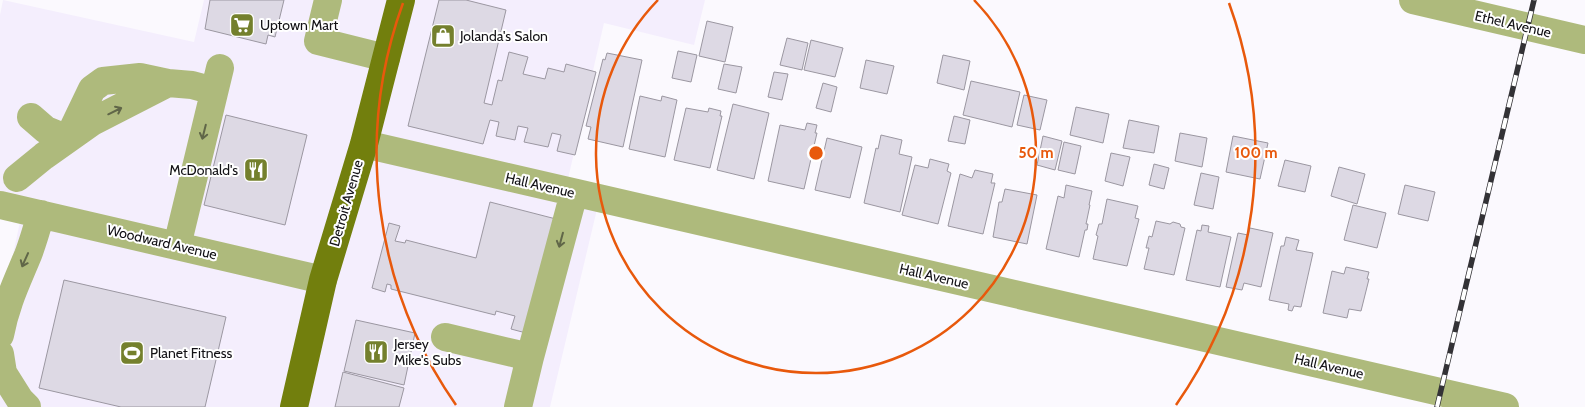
<svg xmlns="http://www.w3.org/2000/svg" width="1585" height="407" font-family="Cabin,sans-serif">
<style>
.built{fill:#f4eefd}
.building{fill:#ddd9e4;stroke:#9b97a1}
.lines{fill:none;stroke-linecap:round;stroke-linejoin:round}
.minor{stroke:#aeba7c;stroke-width:28}
.major{stroke:#727f0d;stroke-width:28}
.rail-casing{stroke:#333236;stroke-width:5.5}
.rail{stroke:#fff;stroke-width:4;stroke-dasharray:11;stroke-linecap:butt}
.oneway{stroke:#606648}
.ring{fill:none;stroke:#e8590c;stroke-width:2.5}
.labels{text-anchor:middle;dominant-baseline:central;stroke-width:4;stroke-linejoin:round;paint-order:stroke}
.street-label{font-size:14px;fill:#121115;stroke:#fff}
.poi-label{font-size:14px;fill:#121115;stroke:#fff;text-anchor:start}
.centre{fill:#e8590c;stroke:#fff;stroke-width:2.5}
.ring-label{font-size:15px;text-anchor:middle;font-weight:bold;fill:#e8590c;stroke:#fff;stroke-width:4;stroke-linejoin:round;paint-order:stroke}
</style>
<rect width="100%" height="100%" fill="#fbf9fe"/>
<path class="built" d="M3,0l191,42 10,-42h501l-11,45 -90,-22 -40,173 34,9 -48,202h-550v-93l20,-92 -20,-5v-202z"/>
<path class="building" d="M210,0h74l-9,37 -7,-2 -2,9 -61,-15z
M439,0h27l40,10 -22,93 8,2 6,-25 4,1 7,-29 19,5 -5,17 22,5 3,-11 16,4 2,-8 30,8 -21,83 -18,-4 4,-16 -9,-2 -4,14 -24,-5 4,-14 -10,-2 -3,14 -19,-4 3,-14 -9,-2 -7,24 -75,-18z
M707,21l26,6 -8,35 -26,-6z
M787,38l21,5 -6,27 -22,-5z
M811,40l32,8 -8,29 -31,-7z
M678,51l19,4 -6,27 -19,-4z
M607,53l35,7 -19,87 -35,-8 3,-12 -5,-1 17,-67 2,1z
M943,55l27,6 -6,29 -27,-7z
M866,60l28,6 -7,28 -27,-6z
M724,64l18,3 -6,26 -18,-4z
M774,72l14,2 -6,26 -14,-3z
M971,81l49,11 -8,35 -49,-12z
M823,83l14,4 -6,25 -15,-4z
M1024,95l23,5 -7,30 -23,-5z
M640,96l21,5 1,-5 15,4 -12,57 -36,-8z
M733,104l36,9 -15,66 -37,-9z
M1076,107l33,7 -6,29 -33,-8z
M686,108l22,4 1,-4 12,3 -1,5h2l-12,52 -36,-8z
M226,115l81,20 -22,90 -81,-20z
M954,116l16,4 -5,24 -17,-3z
M1129,120l30,6 -5,27 -31,-5z
M807,123l10,2 -2,8h2l-13,56 -36,-8 12,-56 25,5z
M1180,133l27,5 -5,29 -27,-6z
M881,135l21,5 -3,14 13,3 -12,55 -36,-9 12,-55 2,1z
M1043,136l19,5 -7,29 -18,-5z
M1233,136l35,7 -8,36 -34,-7z
M827,138l35,9 -12,51 -35,-8z
M1064,142l17,4 -6,28 -17,-4z
M1111,153l19,4 -7,29 -18,-5z
M930,159l19,5 -2,7 4,2 -13,51 -36,-9 13,-50 13,3z
M1285,160l26,6 -6,26 -27,-6z
M1154,164l15,4 -5,21 -15,-4z
M1339,167l26,7 -8,30 -26,-8z
M975,170l18,4 -2,9h4l-12,51 -35,-8 12,-52 12,4z
M1201,173l18,4 -6,32 -19,-4z
M1066,185l26,6 -3,14h1l-4,19h2l-1,6h-2l-6,27 -33,-8 12,-53 6,2z
M1405,185l30,7 -7,29 -30,-7z
M1005,189l32,6 -10,49 -34,-7 6,-35h3z
M1107,199l31,7 -3,12 4,1 -12,47 -34,-7 5,-23 -2,-1 3,-11h3z
M490,202l66,17 -30,114 -15,-4 4,-13 -19,-5 -1,4 -104,-26v-4l-4,-1 -2,8 -13,-4 17,-65 11,3 -5,15 10,2 1,-3 70,18z
M1353,205l33,8 -9,35 -33,-8z
M1156,221l14,3 3,-2 7,2 1,3 4,1 -11,47 -30,-6 5,-21h-3l3,-12 3,1z
M1202,225l7,1 -1,6 23,5 -11,50 -34,-7 11,-50 4,1z
M1250,228l23,5 -12,54 -17,-4 -2,7 -16,-3 12,-54 10,2z
M1286,237l13,3 -3,10 17,3 -12,54 -7,-1 -2,5 -4,-1 1,-6 -20,-4 12,-54h3z
M1346,267l23,5 -2,7h2l-8,32 -12,-2 -2,9 -24,-5 9,-42 12,3z
M64,280l162,37 -21,90h-84l-82,-19z
M356,320l59,13 -11,52 -60,-14z
M343,372l61,16 -5,19h-64z"/>
<g class="lines">
<path class="minor" d="M328,0l-10,41 68,17
M1413,0l172,40
M31,117l15,13 22,9 24,-50 11,-8 37,-4 28,6
M364,144l1141,263
M17,178l27,-22 48,-34 76,-39 24,2 22,6
M0,205l323,75
M177,246l43,-178
M0,335c6,-31 16,-51 28,-80 5,-13 9,-27 13,-41
M445,337l85,20 -12,50
M0,354l3,19 17,27 7,7
M530,357l44,-164"/>
<path class="major" d="M294,407l29,-127 41,-136 37,-144"/>
<defs>
<path id="rail" d="M1437,407l97,-407"/>
</defs>
<use href="#rail" class="rail-casing"/>
<use href="#rail" class="rail"/>
</g>
<defs><path id="oneway-shaft" d="M-6 0H5M1.5-3L5.5 0L1.5 3" fill="none" stroke-width="1.6" stroke-linecap="round" stroke-linejoin="round" transform="scale(1.25)"/></defs>
<g class="oneway">
<use href="#oneway-shaft" transform="translate(115 111) rotate(-26)"/>
<use href="#oneway-shaft" transform="translate(204 132) rotate(104)"/>
<use href="#oneway-shaft" transform="translate(561 240) rotate(105)"/>
<use href="#oneway-shaft" transform="translate(25 260) rotate(114)"/>
</g>
<g class="ring">
<path d="M974 0A220 220 0 1 1 658 0"/>
<path d="M456 405A440 440 0 0 1 403 3M1229 3A440 440 0 0 1 1176 405"/>
</g>
<defs>
<symbol id="supermarket-square" viewBox="-11 -11 22 22"><rect x="-9" y="-9" width="18" height="18" rx="4" fill="#74802d" stroke="#fff"/><path d="M-6-5.5h2.5l.6 2H6L4.5 2H-2.5L-4.4-4H-6ZM-1.5 3.2a1.3 1.3 0 1 0 .1 0ZM3 3.2a1.3 1.3 0 1 0 .1 0Z" fill="#fff"/></symbol>
<symbol id="shop-square" viewBox="-11 -11 22 22"><rect x="-9" y="-9" width="18" height="18" rx="4" fill="#74802d" stroke="#fff"/><path d="M-5-2.5h2.3a2.7 3.5 0 0 1 5.4 0H5L5.5 6h-11ZM-1.5-2.5h3a1.5 2.3 0 0 0-3 0Z" fill="#fff"/></symbol>
<symbol id="restaurant-square" viewBox="-11 -11 22 22"><rect x="-9" y="-9" width="18" height="18" rx="4" fill="#74802d" stroke="#fff"/><path d="M-5-6h1v4h1v-4h1v4h1v-4h1v5L-1.5 .5V6h-2V.5L-5-1ZM5-6V6H3V1.5H1.5Q1.5-4 5-6Z" fill="#fff"/></symbol>
<symbol id="stadium-square" viewBox="-11 -11 22 22"><rect x="-9" y="-9" width="18" height="18" rx="4" fill="#74802d" stroke="#fff"/><path d="M0-5a6.5 5 0 1 0 0 10a6.5 5 0 1 0 0-10ZM-3.5-1.8h7v3.6h-7Z" fill="#fff"/></symbol>
</defs>
<g fill-rule="evenodd">
<use href="#supermarket-square" x="228" y="11" width="28" height="28"/>
<use href="#shop-square" x="429" y="22" width="28" height="28"/>
<use href="#restaurant-square" x="242" y="156" width="28" height="28"/>
<use href="#restaurant-square" x="362" y="338" width="28" height="28"/>
<use href="#stadium-square" x="118" y="339" width="28" height="28"/>
</g>
<g class="labels">
<g class="street-label">
<text transform="translate(1513 24) rotate(13)">Ethel Avenue</text>
<text transform="translate(540 185) rotate(13)">Hall Avenue</text>
<text transform="translate(346 203) rotate(-74)">Detroit Avenue</text>
<text transform="translate(162 242) rotate(13)">Woodward Avenue</text>
<text transform="translate(934 276) rotate(13)">Hall Avenue</text>
<text transform="translate(1329 366) rotate(13)">Hall Avenue</text>
</g>
<g class="poi-label">
<text x="260" y="25">Uptown Mart</text>
<text x="460" y="36">Jolanda's Salon</text>
<text x="238" y="170" text-anchor="end">McDonald's</text>
<text x="394" y="344">Jersey<tspan x="394" dy="16">Mike's Subs</tspan></text>
<text x="150" y="353">Planet Fitness</text>
</g>
</g>
<circle cx="816" cy="153" r="8" class="centre"/>
<g class="ring-label">
<text x="1036" y="158">50 m</text>
<text x="1256" y="158">100 m</text>
</g>
</svg>
